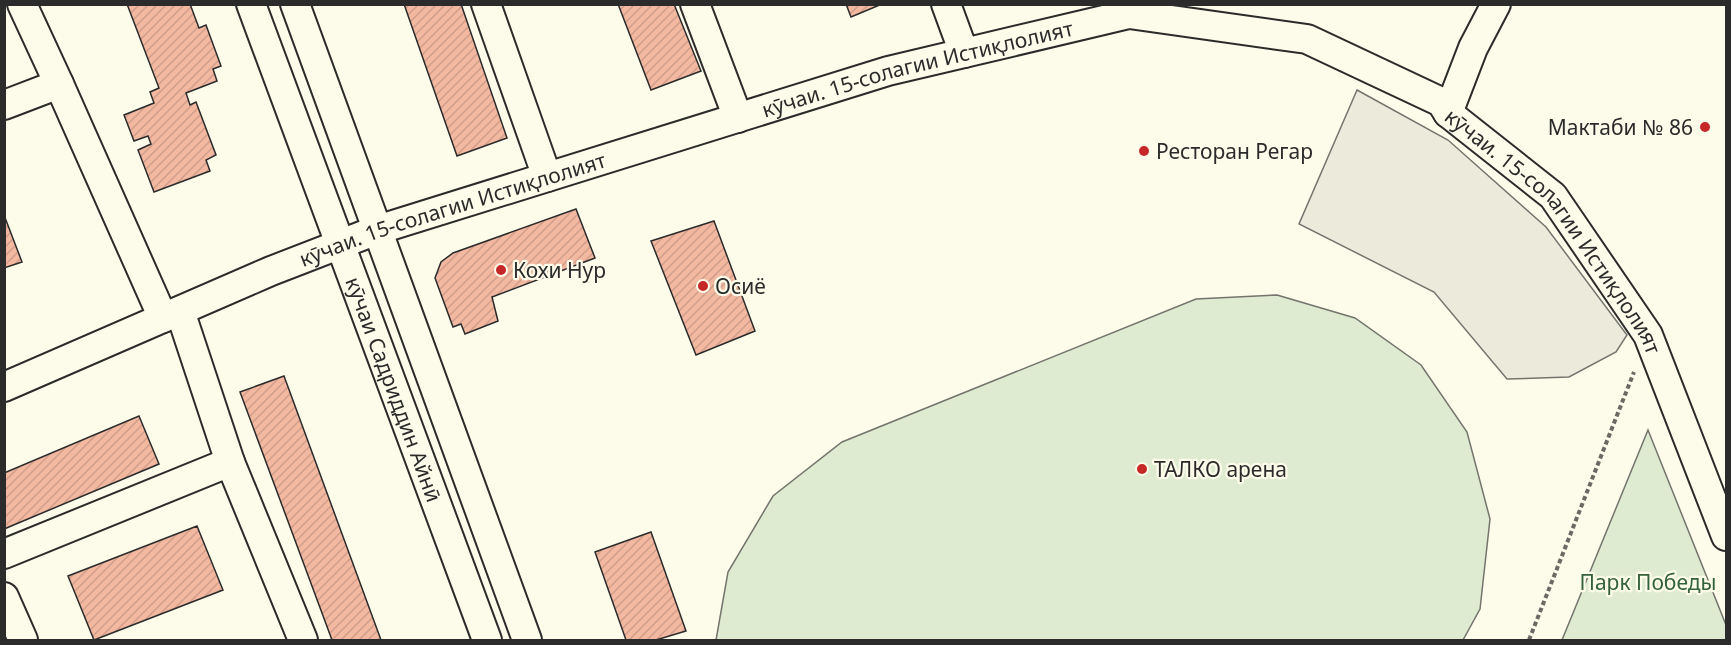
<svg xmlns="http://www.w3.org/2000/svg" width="1731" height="645" font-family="'Noto Sans',sans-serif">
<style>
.green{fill:#deebd1;stroke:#74746e;stroke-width:1.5}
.parking{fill:#eceadb;stroke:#74746e;stroke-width:1.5}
.building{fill:url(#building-hatch);stroke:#2b2b2b;stroke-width:1.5}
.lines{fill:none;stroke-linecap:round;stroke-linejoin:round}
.minor-casing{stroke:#2b2b2b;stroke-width:32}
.path{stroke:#6a6964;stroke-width:4;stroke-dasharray:4.5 3;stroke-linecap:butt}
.minor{stroke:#fdfbea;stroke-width:28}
.poi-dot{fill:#c62828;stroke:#fdfbea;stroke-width:2}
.labels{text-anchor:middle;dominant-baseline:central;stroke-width:4.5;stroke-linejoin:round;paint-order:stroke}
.street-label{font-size:21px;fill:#2b2b2b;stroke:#fdfbea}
.poi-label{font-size:21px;fill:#2b2b2b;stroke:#fdfbea;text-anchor:start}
.park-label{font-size:21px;fill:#34623c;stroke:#fdfbea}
</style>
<defs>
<pattern id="building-hatch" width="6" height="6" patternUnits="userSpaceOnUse" patternTransform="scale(1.5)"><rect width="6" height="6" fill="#f2b8a0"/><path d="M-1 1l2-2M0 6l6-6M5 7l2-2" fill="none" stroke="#d09e8a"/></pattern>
</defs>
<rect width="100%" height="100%" fill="#fdfbea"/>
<path class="green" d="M1277,295l78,23 66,47 46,67 23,87 -10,90 -17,31h-747l12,-68 45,-76 69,-54 354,-143z
M1648,430l78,195v15h-164z"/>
<path class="parking" d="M1357,90l91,50 98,87 81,108 -11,17 -47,25 -62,2 -73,-87 -135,-68z"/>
<path class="building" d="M127,4h63l9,24 7,-3 15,41 -8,3 4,12 -31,12 4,12 6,-3 20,53 -10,5 4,11 -56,21 -16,-42 13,-6 -3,-8 -14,5 -10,-26 30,-12 -4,-11 9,-4z
M404,4h57l46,134 -50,18z
M618,4h56l27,67 -50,19z
M846,4h36l-31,13z
M576,209l19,49 -103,39 6,24 -33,13 -4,-10 -8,3 -18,-49 6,-16 12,-9z
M4,215l18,47 -18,6z
M714,221l41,110 -59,24 -45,-114z
M284,376l97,264h-49l-92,-248z
M139,416l20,48 -155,65v-56z
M197,526l26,64 -129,50 -26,-64z
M651,532l35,99 -30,9h-30l-31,-88z"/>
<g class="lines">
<defs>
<g id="minor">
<path id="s1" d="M251,4l236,636"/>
<path d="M295,4l232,636"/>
<path d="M486,4l61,173"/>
<path d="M695,4l43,114"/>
<path d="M946,4l18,49"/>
<path d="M59,84l104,234"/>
<path d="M4,105l55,-21 -37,-80"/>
<path d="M1448,113l25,-65 23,-44"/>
<path id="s2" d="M4,387l267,-116 106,-41 511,-159 241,-57 178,25 134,63 7,11 105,83 95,139 78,201"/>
<path d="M230,462l73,178"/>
<path d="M4,554l226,-92 -50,-151"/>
<path d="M4,597l19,43"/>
</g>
</defs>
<use href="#minor" class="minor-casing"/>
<path class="path" d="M1529,640l105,-268"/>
<use href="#minor" class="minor"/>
</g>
<g class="poi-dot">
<circle cx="1705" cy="127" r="6"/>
<circle cx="1144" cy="151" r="6"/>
<circle cx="501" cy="270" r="6"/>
<circle cx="703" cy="286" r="6"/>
<circle cx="1142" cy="469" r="6"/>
</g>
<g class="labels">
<g class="street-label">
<text stroke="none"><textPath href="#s2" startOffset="969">кӯчаи. 15-солагии Истиқлолият</textPath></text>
<text stroke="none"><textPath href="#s2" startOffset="483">кӯчаи. 15-солагии Истиқлолият</textPath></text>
<text stroke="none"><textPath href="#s2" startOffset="1689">кӯчаи. 15-солагии Истиқлолият</textPath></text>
<text stroke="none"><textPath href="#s1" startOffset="411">кӯчаи Садриддин Айнӣ</textPath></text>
</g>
<g class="poi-label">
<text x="1693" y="127" text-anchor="end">Мактаби № 86</text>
<text x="1156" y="151">Ресторан Регар</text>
<text x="513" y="270">Кохи Нур</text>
<text x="715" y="286">Осиё</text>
<text x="1154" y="469">ТАЛКО арена</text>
</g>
<g class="park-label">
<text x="1648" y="582">Парк Победы</text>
</g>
</g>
<rect width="1731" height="645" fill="none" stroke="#2b2b2b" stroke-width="12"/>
</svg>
